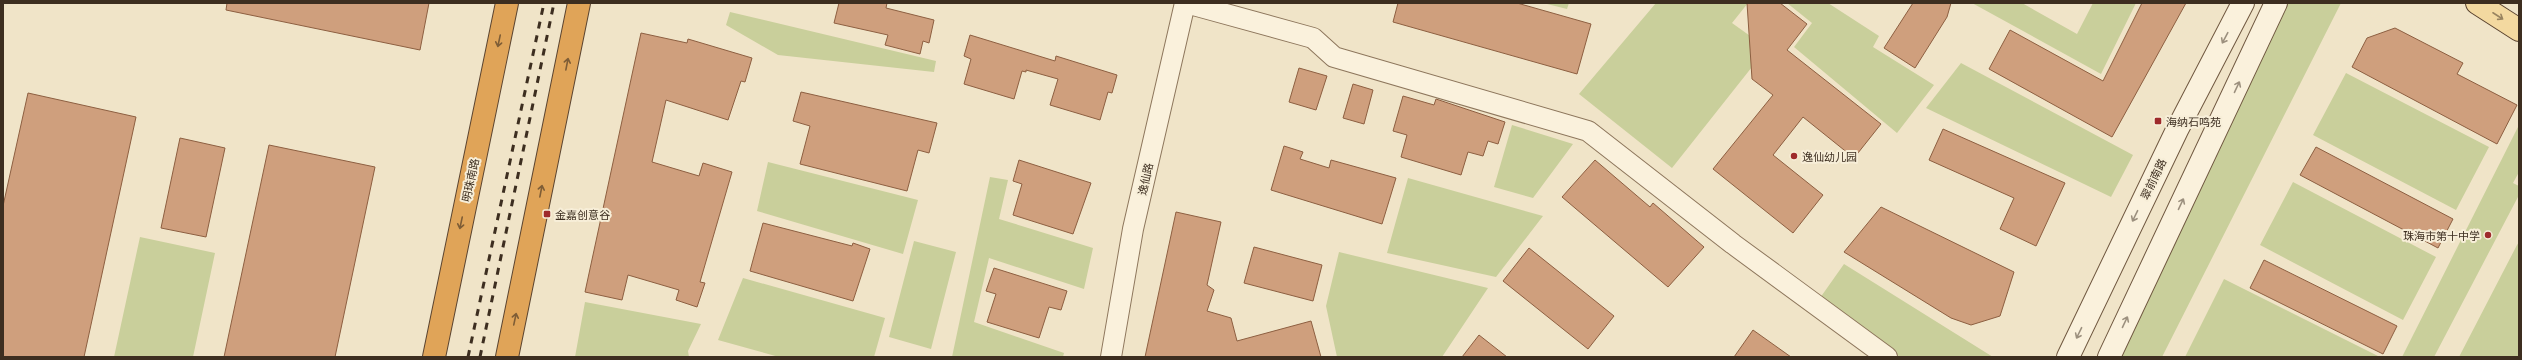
<svg xmlns="http://www.w3.org/2000/svg" width="2522" height="360" font-family="'Playfair Display','Noto Sans SC',serif">
<style>
.green{fill:#c9cf9b}
.building{fill:#cf9f7d;stroke:#8d5f41}
.lines{fill:none;stroke-linecap:round;stroke-linejoin:round}
.street-casing{stroke:#8d765c;stroke-width:22}
.secondary-casing{stroke:#6f573f;stroke-width:24}
.primary-casing{stroke:#5b4430;stroke-width:24}
.highway-casing{stroke:#5b4430;stroke-width:24}
.street{stroke:#faf1dc;stroke-width:20}
.secondary{stroke:#faf1dc;stroke-width:22}
.primary{stroke:#f3d9a0;stroke-width:22}
.highway{stroke:#e0a458;stroke-width:22}
.rail{stroke:#3d2e20;stroke-width:3;stroke-dasharray:7 7;stroke-linecap:butt}
.oneway{stroke:#988460}
.oneway2{stroke:#9c907e}
.oneway3{stroke:#7e5d36}
.poi-dot{fill:#9e2a2b;stroke:#f7eed8;stroke-width:1.5}
.labels{text-anchor:middle;dominant-baseline:central;stroke-width:4;stroke-linejoin:round;paint-order:stroke}
.poi-label{font-size:11px;fill:#3d2e20;stroke:#f7eed8;text-anchor:start}
.street-label{font-size:11px;fill:#3d2e20;stroke:#f7eed8}
</style>
<rect width="100%" height="100%" fill="#f0e4c8"/>
<path class="green" d="M1543,3h26l-2,6z
M1656,3h92l-16,20 35,25 -95,120 -93,-74z
M1787,3h41l51,33 -6,11 61,38 -37,48 -103,-86 18,-24z
M1972,3h50l55,31 16,-31h43l-35,71z
M2287,3h54l-179,354h-42z
M730,12l206,49 -2,11 -156,-17 -52,-30z
M1961,63l172,92 -22,42 -185,-89z
M2346,73l143,74 -33,63 -143,-75z
M1512,125l61,19 -40,54 -39,-11z
M2519,125v47l-6,11 6,3v9l-85,162h-32z
M768,162l150,38 -15,54 -146,-43z
M990,177l18,3 -9,39 94,29 -9,41 -95,-31 -15,64 90,31 -1,4h-111z
M1408,178l135,38 -47,61 -109,-24z
M2293,182l143,75 -33,63 -143,-75z
M140,237l75,16 -22,104h-79z
M914,241l42,11 -25,97 -42,-12z
M2519,242v115h-60l58,-112z
M1339,252l149,36 -46,69h-105l-11,-51z
M1844,264l149,93h-93l-80,-59z
M743,278l142,40 -11,39h-95l-61,-17z
M2224,279l156,78h-195z
M585,302l116,22 -13,27 1,6h-114z"/>
<path class="building" d="M227,3h202l-9,47 -194,-40z
M839,3h48l-1,5 48,12 -5,23 -6,-2 -3,13 -35,-9 3,-10 -54,-12z
M1398,3h119l74,21 -14,50 -184,-52z
M1747,3h33l27,21 -20,26 94,74 -27,34 -51,-41 -30,38 50,40 -30,38 -80,-64 60,-74 -21,-16z
M1913,3h38l-4,14 -32,51 -31,-20z
M2142,3h44l-74,134 -123,-68 21,-39 93,51z
M2395,28l68,35 -6,11 60,31 -20,39 -145,-77 15,-29z
M641,33l46,10 1,-4 64,19 -7,24 -4,-1 -13,39 -62,-20 -14,62 47,14 4,-13 29,9 -32,110 5,1 -8,24 -21,-7 3,-10 -51,-15 -6,25 -37,-8z
M970,35l85,26 1,-5 61,19 -5,18 -4,-1 -8,28 -50,-15 8,-26 -32,-9v2l-4,-1 -8,28 -50,-15 7,-25 -7,-3z
M1299,68l28,8 -11,34 -27,-8z
M1353,84l20,6 -9,34 -21,-6z
M801,92l136,31 -8,30 -11,-3 -11,41 -107,-27 10,-38 -17,-5z
M28,93l108,24 -52,240h-81v-151z
M1403,96l31,9 2,-6 69,23 -7,22 -10,-3 -5,15 -15,-4 -7,23 -60,-18 6,-22 -14,-4z
M1943,129l122,54 -29,63 -36,-17 14,-31 -85,-38z
M180,138l45,10 -19,89 -45,-9z
M269,145l106,22 -40,190h-111z
M1284,146l19,6 -3,7 29,9 2,-8 65,18 -14,46 -111,-34z
M2316,147l137,72 -15,29 -138,-73z
M1019,160l72,23 -18,51 -60,-19 9,-31 -9,-3z
M1595,160l55,47 3,-4 51,44 -36,40 -106,-90z
M1881,207l133,65 -14,44 -29,9 -20,-7 -107,-66z
M1176,212l45,10 -14,63 7,5 -7,21 24,7 6,23 74,-20 10,36h-176z
M763,223l89,23 1,-3 17,6 -17,52 -103,-30z
M1254,247l68,18 -9,36 -69,-18z
M1529,248l85,68 -26,33 -85,-68z
M2264,260l133,66 -14,28 -133,-66z
M994,268l73,23 -6,19 -12,-3 -10,31 -52,-16 9,-28 -10,-3z
M1753,330l38,27h-57z
M1479,335l28,22h-45z"/>
<g class="lines">
<defs>
<path id="street" d="M1186,3l127,35 21,19 254,74 145,113 154,113
M1111,357l22,-128 52,-226"/>
<path id="secondary" d="M2068,357l109,-227 66,-127
M2109,357l167,-354"/>
<path id="primary" d="M2477,3l42,27"/>
<path id="highway" d="M434,357l73,-354
M507,357l72,-354"/>
</defs>
<use href="#street" class="street-casing"/>
<use href="#secondary" class="secondary-casing"/>
<use href="#primary" class="primary-casing"/>
<use href="#highway" class="highway-casing"/>
<use href="#street" class="street"/>
<use href="#secondary" class="secondary"/>
<use href="#primary" class="primary"/>
<use href="#highway" class="highway"/>
<path class="rail" d="M468,357l76,-354
M480,357l74,-354"/>
</g>
<defs><path id="oneway-shaft" d="M-6 0H5M1.5-3L5.5 0L1.5 3" fill="none" stroke-width="1.6" stroke-linecap="round" stroke-linejoin="round"/></defs>
<use class="oneway" href="#oneway-shaft" transform="translate(2498 16) rotate(33)"/>
<g class="oneway2">
<use href="#oneway-shaft" transform="translate(2225 38) rotate(118)"/>
<use href="#oneway-shaft" transform="translate(2237 87) rotate(-65)"/>
<use href="#oneway-shaft" transform="translate(2181 204) rotate(-65)"/>
<use href="#oneway-shaft" transform="translate(2135 216) rotate(116)"/>
<use href="#oneway-shaft" transform="translate(2125 322) rotate(-65)"/>
<use href="#oneway-shaft" transform="translate(2079 333) rotate(116)"/>
</g>
<g class="oneway3">
<use href="#oneway-shaft" transform="translate(499 41) rotate(102)"/>
<use href="#oneway-shaft" transform="translate(567 64) rotate(-79)"/>
<use href="#oneway-shaft" transform="translate(541 191) rotate(-79)"/>
<use href="#oneway-shaft" transform="translate(461 223) rotate(102)"/>
<use href="#oneway-shaft" transform="translate(515 319) rotate(-78)"/>
</g>
<g class="poi-dot">
<rect x="2154" y="117" width="8" height="8" rx="2"/>
<circle cx="1794" cy="156" r="4"/>
<rect x="543" y="210" width="8" height="8" rx="2"/>
<circle cx="2488" cy="235" r="4"/>
</g>
<g class="labels">
<g class="poi-label">
<text x="2166" y="121">海纳石鸣苑</text>
<text x="1802" y="156">逸仙幼儿园</text>
<text x="555" y="214">金嘉创意谷</text>
<text x="2480" y="235" text-anchor="end">珠海市第十中学</text>
</g>
<g class="street-label">
<text transform="translate(1145 179) rotate(-77)">逸仙路</text>
<text transform="translate(2153 179) rotate(-64)">翠前南路</text>
<text transform="translate(470 180) rotate(-78)">明珠南路</text>
</g>
</g>
<rect width="2522" height="360" fill="none" stroke="#3d2e20" stroke-width="8"/>
</svg>
